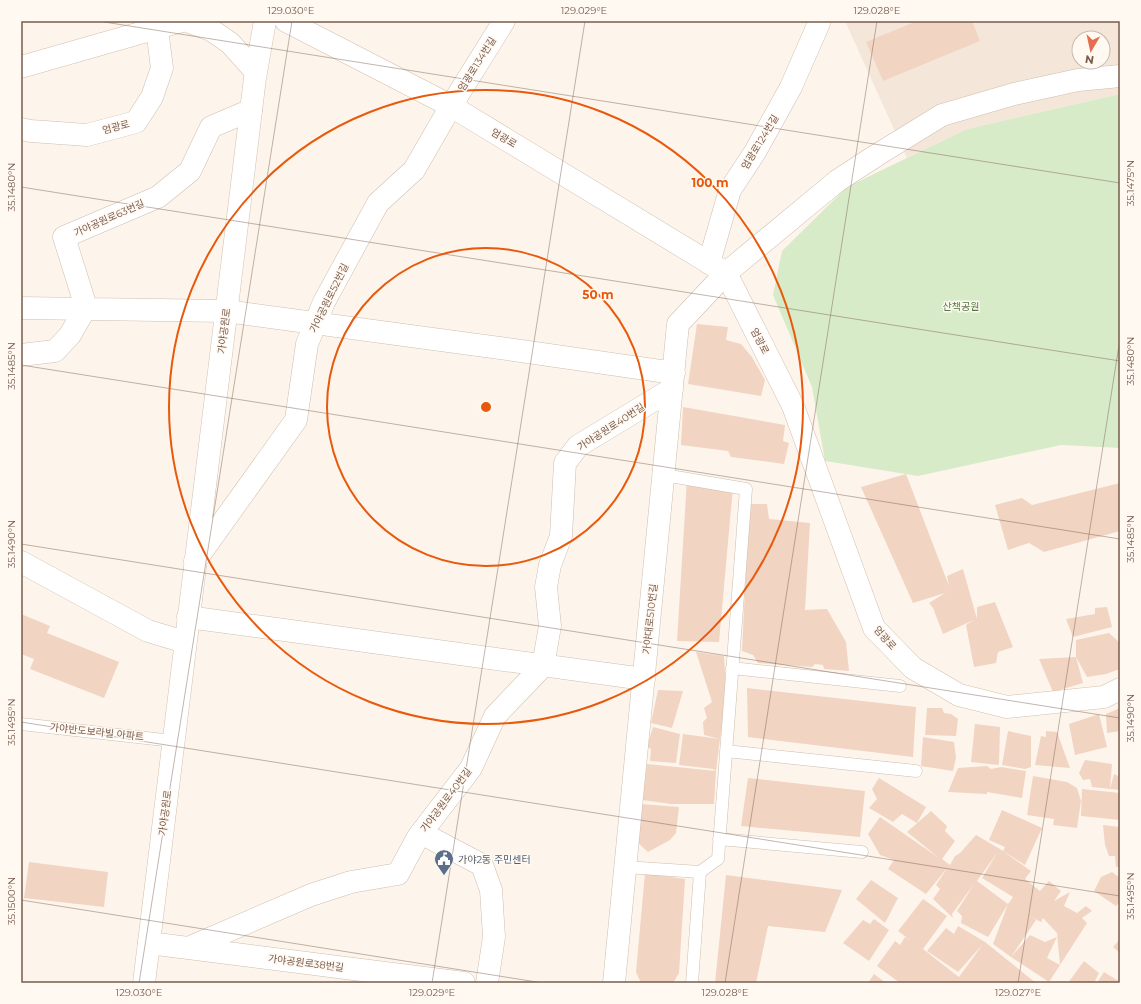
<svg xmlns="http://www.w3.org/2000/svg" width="1141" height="1004" font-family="Montserrat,'Noto Sans KR',sans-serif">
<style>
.residential{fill:#f4e7d9;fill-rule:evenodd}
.green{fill:#d8ebc8}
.building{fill:#f2d4c2}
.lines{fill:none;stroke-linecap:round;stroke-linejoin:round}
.lane-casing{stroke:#cfbdaf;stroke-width:13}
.street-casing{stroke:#cfbdaf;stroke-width:23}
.secondary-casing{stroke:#d5bfaf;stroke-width:23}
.lane{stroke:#fff;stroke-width:12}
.street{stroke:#fff;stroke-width:22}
.secondary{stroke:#fff;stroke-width:22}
.ticks{fill:none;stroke:#785b4d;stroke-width:1;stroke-opacity:0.45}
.ring{fill:none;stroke:#e8590c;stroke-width:2}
.labels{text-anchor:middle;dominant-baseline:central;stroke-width:3;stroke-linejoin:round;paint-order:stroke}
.street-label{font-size:10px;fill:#785b4d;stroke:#fff9f2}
.park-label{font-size:10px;fill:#537842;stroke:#fff9f2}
.service-label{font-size:10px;fill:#4e5e75;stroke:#fff9f2;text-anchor:start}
.centre{fill:#e8590c;stroke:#fff9f2;stroke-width:2}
.ring-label{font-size:12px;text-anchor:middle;font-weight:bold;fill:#e8590c;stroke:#fff9f2;stroke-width:3;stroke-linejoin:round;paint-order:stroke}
.neatline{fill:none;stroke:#785b4d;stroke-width:1.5}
.ticks-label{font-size:10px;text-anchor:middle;fill:#785b4d}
</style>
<rect width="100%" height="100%" fill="#fdf5eb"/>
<path class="residential" d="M845,21h275v73l-153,35 -60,29zM1079,38h24v24h-24z"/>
<path class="green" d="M1120,94v354l-59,-3 -143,31 -93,-15 -13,-74 -39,-92 9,-44 65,-64 120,-58z"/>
<path class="building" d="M917,21h55l8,20 -97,40 -17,-39z
M697,324l31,3 -2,13 15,4 11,13 13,23 -4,16 -73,-12z
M683,407l102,18 -2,16 6,2 -5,21 -53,-7 -3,-6 -47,-6z
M906,474l43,112 -2,-10 16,-7 14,50v-12l18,-5 18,45 -15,5 -2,11 -22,4 -8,-42 8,-5 -31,14 -10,-26 -4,-5 16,-10 -32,10 -52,-116z
M687,479l46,8 -14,155 -42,-1z
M1120,483v48l-76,21 -15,-9 -21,7 -13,-45 27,-7 10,7z
M749,504h18l2,15 41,4 -5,87 22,-1 19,33 3,29 -25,-2 -1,-4 -8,-1 -3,3 -54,-4 -5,-8 -11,-4z
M1107,607l5,20 -39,10 -7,-18 29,-5v-6z
M21,614l29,12 -3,7 72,29 -15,36 -74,-29 4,-10 -13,-5z
M1109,633l11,10v26l-14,5 -19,3 -11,-20v-17z
M696,652l28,4 3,44 -7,39 -16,-4 -1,-13 4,-4 -3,-10 8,-6z
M1076,657l7,26 -30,9 -14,-33z
M747,688l169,19 -3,50 -165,-20z
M658,690l25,1 -11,37 -21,-5z
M927,708h15l2,5 7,1 7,5 -2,17 -31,-1z
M1120,708v23l-13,2 -1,-19z
M1099,714l8,33 -32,8 -6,-31z
M975,724l25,3 -1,36 -1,2 -27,-3z
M653,727l27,7 -4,29 -26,-2 1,-12 -4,-3z
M1008,731l23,5v31l-6,2 -23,-4z
M1046,731l11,1 13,36 -35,-3 6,-29 5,1z
M683,734l37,5 -4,32 -3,-2 -34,-4z
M923,737l31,5 2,16 -3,13 -32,-5z
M1085,760l27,4 -2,25 4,-15 4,2 2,-6v20l-28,-3 -2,-8 -7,1 -4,-7z
M647,764l69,7 -2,33h-43l-29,-4z
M987,766l4,3 10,-2 25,4 -4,27 -35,-6v2l-39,-2 10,-24z
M1033,776l34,6 10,6 4,13 -4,27 -24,-3 1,-6 -27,-4z
M748,778l117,13 -5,46 -119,-11z
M879,778l47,29 -9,16 -15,-9 -9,8 -24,-14 8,-9 -5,-10z
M1082,789l38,4v27l-39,-4z
M642,804l37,3 -3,26 -6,7 -22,12 -10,-9z
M1002,810l40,18 -17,37 -22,-14 2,-4 -16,-7z
M931,811l16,15 -2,5 10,10 -13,18 8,6 5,-9 5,-3 16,-18 24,14 31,22 -6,8 15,12 9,-10 12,10 -7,10 16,-9 -6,14 13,7 9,-7 6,5 -10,7 5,5 -27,42 -11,17 -38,-25 19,-22 15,7 12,-5 -10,21 13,7 -3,-32 -14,-15 -2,4 -14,-7 9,5 -25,37 -18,-13 15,-40 5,-7 -31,-19 15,-25 -20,28 31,23 -20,33 -27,-14 1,-7 -5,-5 17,-27 -22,30 1,4 -20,-19 7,-10 -4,-4 12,-18 -22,27 -38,-25 6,-9 -14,-5 -12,-21 12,-17 59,41 -32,-26z
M1103,825l17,2v40h-4l-1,-11h-6l-4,-11z
M29,862l79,10 -4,35 -80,-9z
M1112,872l8,6v24l-4,4 -22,-15 7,-14z
M645,873l40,6 -6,94 -6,10h-32l-5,-11z
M726,875l116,15 -17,42 -57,-6 -12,57h-41z
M871,880l27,18 -13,25 -29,-24z
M923,899l24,17 -24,33 32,25 4,3 24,-33 -25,28 -31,-21 19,-23 8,6 4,-8 27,16 51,41h-136l-23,-17 18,-25 5,4 5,-8 5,3 -12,-9z
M874,919l15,11 -20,31 -26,-18 20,-23 7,4z
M1120,939v14l-7,-6z
M1084,961l15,12 -5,10h-26z
M1104,972l16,10v1h-23z
M874,974l12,9h-18z"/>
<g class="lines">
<defs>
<path id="lane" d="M732,668l168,18
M21,724l152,17
M726,751l190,20
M719,839l143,13
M625,867l75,5 18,-13 28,-370 -82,-14
M692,983l8,-111"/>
<path id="street" d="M21,129l10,2 56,4 49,-13 16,-25 10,-29 -5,-39
M709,263l21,-73 25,-38 36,-65 28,-64
M21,308l205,3 288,39 160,23
M21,355l34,-4 15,-16 16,-28 -22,-70 94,-40 32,-26 21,-44 40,-17
M195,561l101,-141 11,-76 17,-42 54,-99 36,-33 37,-64 53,-85
M21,562l127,69 37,11
M188,617l456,62
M421,833l61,32 9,25 3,47 -7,46
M149,943l315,40
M188,948l123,-53 40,-13 47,-8 20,-37 53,-69 24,-52 48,-50 7,-40 -4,-39 4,-22 11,-29 4,-73 13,-17 94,-57
M614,983l64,-659 48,-51 111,-92 40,-26 65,-40 72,-21 64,-14 42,-4"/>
<path id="secondary" d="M187,21l24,9 19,13 26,29
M286,21l165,85 275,167 67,133 81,222 39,40 46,27 48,12 97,-10 16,-8
M21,67l161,-46
M144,983l111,-905 10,-57"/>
</defs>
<use href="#lane" class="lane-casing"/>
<use href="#street" class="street-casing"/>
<use href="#secondary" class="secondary-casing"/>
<use href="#lane" class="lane"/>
<use href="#street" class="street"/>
<use href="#secondary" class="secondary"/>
</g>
<path class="ticks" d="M98,21l1022,162M21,187l1099,174M21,365l1099,174M21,544l1099,174M21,722l1099,174M21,900l522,83M139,983l153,-962M432,983l153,-962M725,983l152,-962M1018,983l102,-644"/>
<g class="ring">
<circle cx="486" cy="407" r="159"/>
<circle cx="486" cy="407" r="317"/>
</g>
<defs>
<symbol id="civic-pin" viewBox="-11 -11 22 30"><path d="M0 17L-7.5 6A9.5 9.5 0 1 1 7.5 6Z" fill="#5c6f8a" stroke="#fff9f2"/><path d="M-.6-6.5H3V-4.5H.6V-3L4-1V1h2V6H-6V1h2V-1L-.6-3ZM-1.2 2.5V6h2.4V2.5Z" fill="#fff"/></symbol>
</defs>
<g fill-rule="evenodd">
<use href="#civic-pin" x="433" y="848" width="22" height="30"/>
</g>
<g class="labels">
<g class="street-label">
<text transform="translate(477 64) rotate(-58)">엄광로134번길</text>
<text transform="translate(116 127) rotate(-15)">엄광로</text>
<text transform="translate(504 138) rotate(31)">엄광로</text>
<text transform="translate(760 142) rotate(-59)">엄광로124번길</text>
<text transform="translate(109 218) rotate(-24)">가야공원로63번길</text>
<text transform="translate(329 298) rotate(-64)">가야공원로52번길</text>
<text transform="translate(224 331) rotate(-83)">가야공원로</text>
<text transform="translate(760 341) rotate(63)">엄광로</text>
<text transform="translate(611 427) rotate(-33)">가야공원로40번길</text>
<text transform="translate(650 619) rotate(-84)">가야대로510번길</text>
<text transform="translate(885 638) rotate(48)">엄광로</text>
<text transform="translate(97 732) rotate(6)">가야반도보라빌 아파트</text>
<text transform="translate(446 800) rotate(-53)">가야공원로40번길</text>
<text transform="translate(165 813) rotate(-83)">가야공원로</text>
<text transform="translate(306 963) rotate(7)">가야공원로38번길</text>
</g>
<g class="park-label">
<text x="961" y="306">산책공원</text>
</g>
<g class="service-label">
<text x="458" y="859">가야2동 주민센터</text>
</g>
</g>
<circle cx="486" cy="407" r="6" class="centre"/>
<g class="ring-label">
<text x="710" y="187">100 m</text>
<text x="598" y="299">50 m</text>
</g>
<rect width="1141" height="1004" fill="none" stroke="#fff9f2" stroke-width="44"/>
<g transform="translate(1091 50) rotate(189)"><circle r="19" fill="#fff9f2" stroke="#c9bab0"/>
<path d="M0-3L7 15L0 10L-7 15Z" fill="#e46e52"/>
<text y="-6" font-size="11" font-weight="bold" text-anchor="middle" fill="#785b4d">N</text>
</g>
<rect x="22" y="22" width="1097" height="960" class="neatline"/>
<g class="ticks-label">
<text x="291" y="14">129.030°E</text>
<text x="584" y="14">129.029°E</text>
<text x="877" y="14">129.028°E</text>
<text transform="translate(1130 183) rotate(-90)" y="4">35.1475°N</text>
<text transform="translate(11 187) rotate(-90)" y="4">35.1480°N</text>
<text transform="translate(1130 361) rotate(-90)" y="4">35.1480°N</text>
<text transform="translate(11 366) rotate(-90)" y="4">35.1485°N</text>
<text transform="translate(1130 539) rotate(-90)" y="4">35.1485°N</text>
<text transform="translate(11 544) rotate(-90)" y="4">35.1490°N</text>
<text transform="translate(1130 718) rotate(-90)" y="4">35.1490°N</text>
<text transform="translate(11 722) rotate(-90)" y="4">35.1495°N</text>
<text transform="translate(1130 896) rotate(-90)" y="4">35.1495°N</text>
<text transform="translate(11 901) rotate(-90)" y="4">35.1500°N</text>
<text x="139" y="996">129.030°E</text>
<text x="432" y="996">129.029°E</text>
<text x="725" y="996">129.028°E</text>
<text x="1018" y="996">129.027°E</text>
</g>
</svg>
